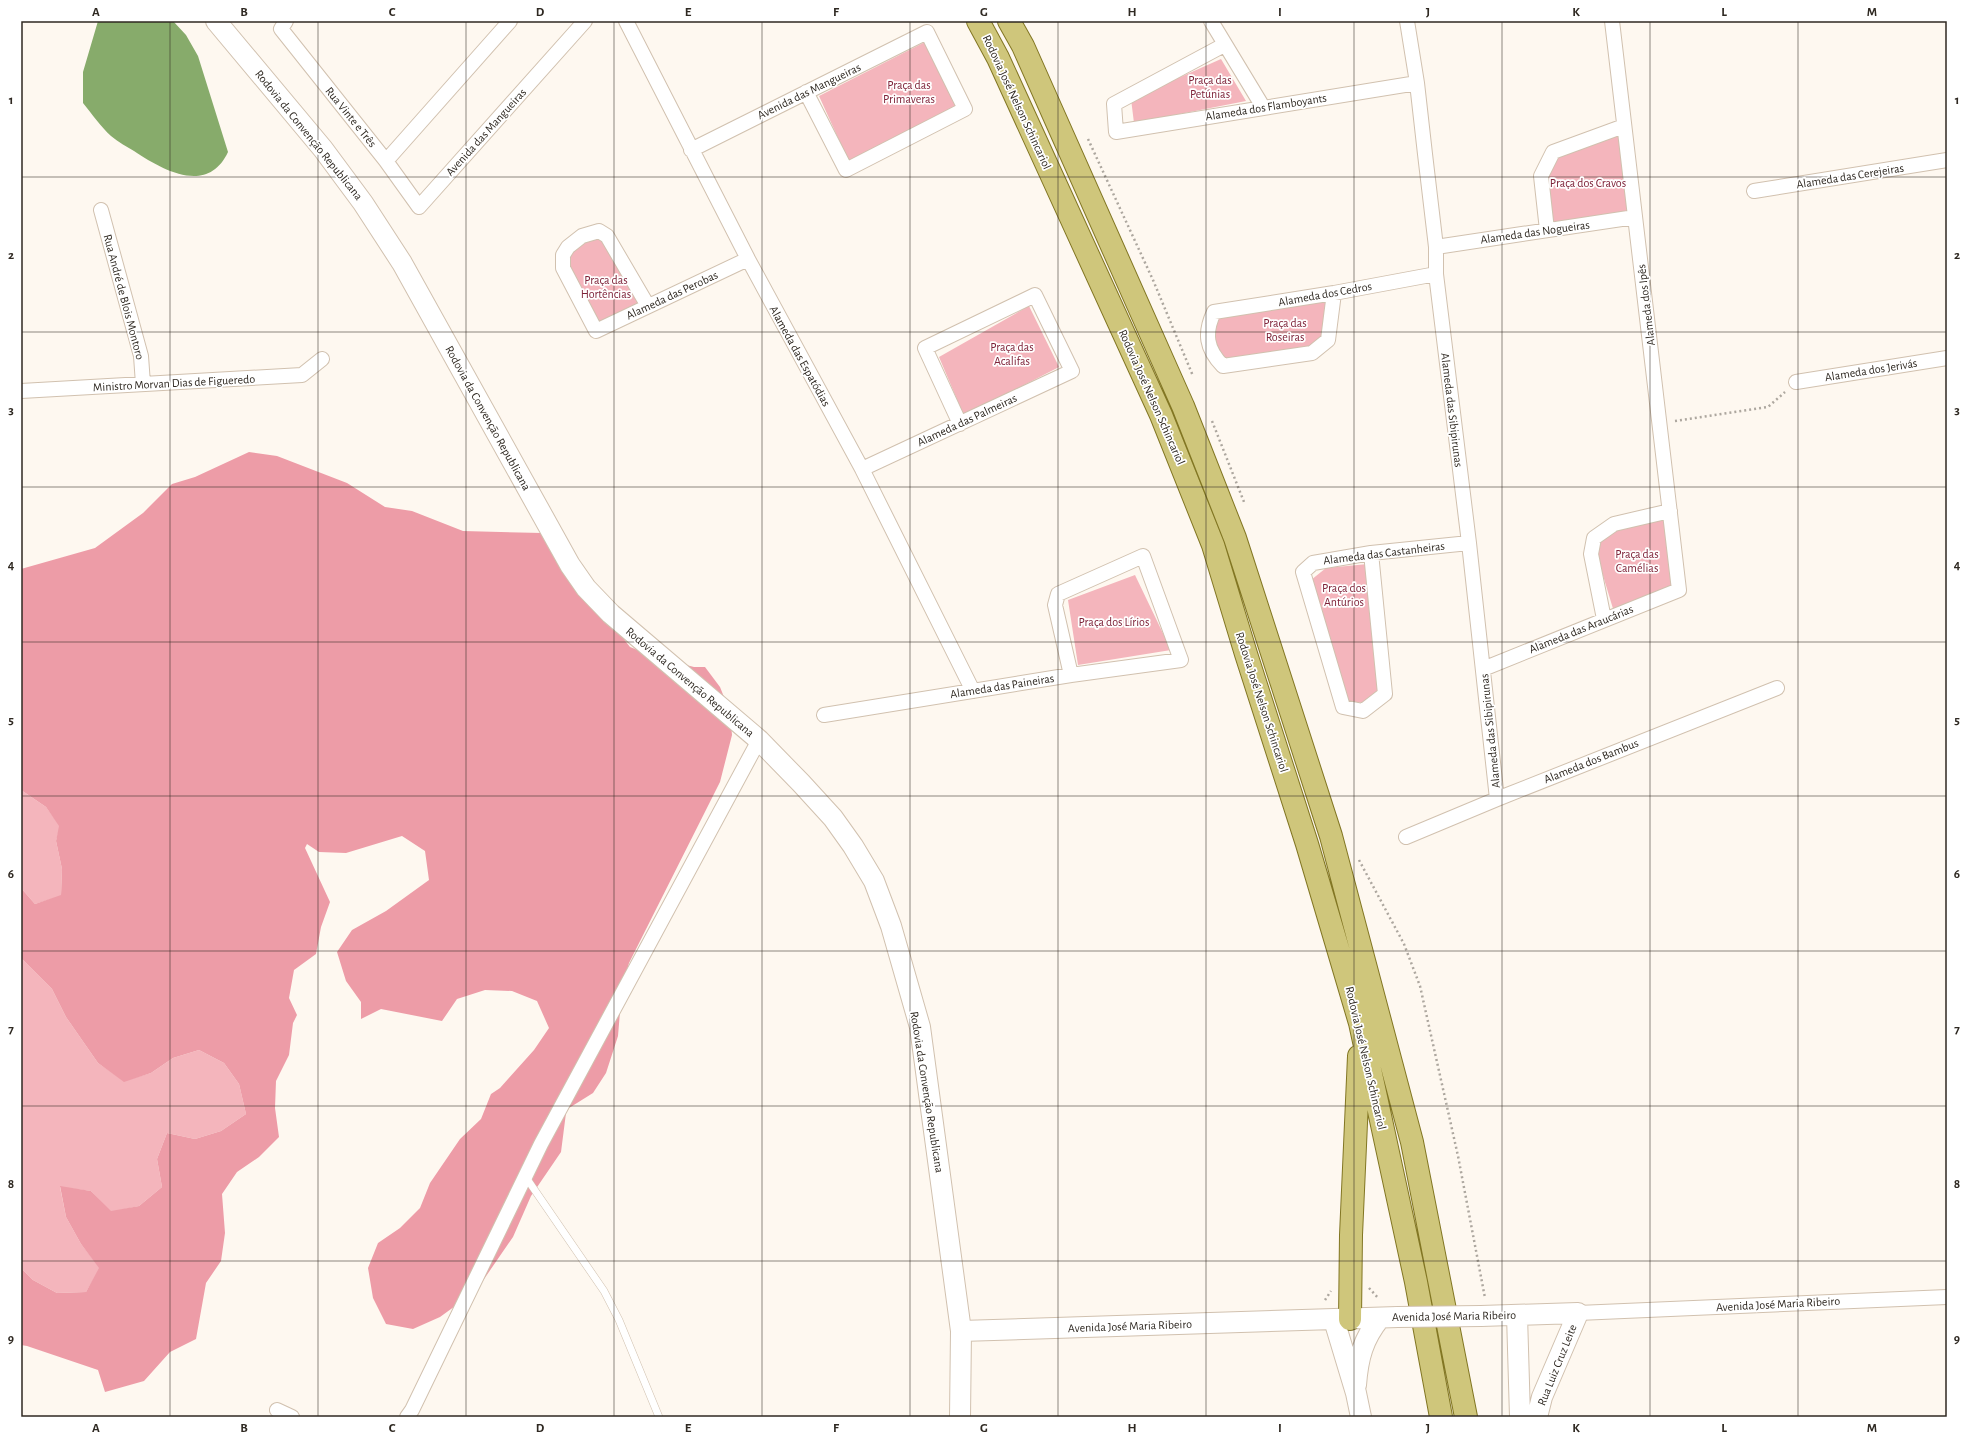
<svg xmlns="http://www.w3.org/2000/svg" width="1968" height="1438" font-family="'Alegreya Sans',sans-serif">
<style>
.green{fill:#f4b5bc}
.forest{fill:#ed9ca7}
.water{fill:#87ab6b}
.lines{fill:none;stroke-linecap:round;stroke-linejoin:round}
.service-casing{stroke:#d1c1af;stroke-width:8}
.minor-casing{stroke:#d1c1af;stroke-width:16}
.secondary-casing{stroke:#d1c1af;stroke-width:22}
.primary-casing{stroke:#827623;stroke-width:24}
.path{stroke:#ada79f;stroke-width:2.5;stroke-dasharray:2 3;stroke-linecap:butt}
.service{stroke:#fff;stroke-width:7}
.minor{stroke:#fff;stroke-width:14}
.secondary{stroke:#fff;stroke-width:20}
.primary{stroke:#cfc67b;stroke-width:22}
.secondary-bridge-casing{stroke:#d1c1af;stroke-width:22;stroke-linecap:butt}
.secondary-bridge{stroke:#fff;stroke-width:20}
.grid{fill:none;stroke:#2f2922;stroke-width:1;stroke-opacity:0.55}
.labels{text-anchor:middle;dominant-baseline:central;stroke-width:3.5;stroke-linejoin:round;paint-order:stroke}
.park-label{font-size:12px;fill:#7e2238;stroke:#fff}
.street-label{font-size:12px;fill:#2f2922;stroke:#fff}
.neatline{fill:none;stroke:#2f2922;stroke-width:1.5}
.grid-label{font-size:13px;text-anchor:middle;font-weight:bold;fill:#2f2922}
</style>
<rect width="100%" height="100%" fill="#fef8f0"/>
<path class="green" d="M925,42l33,67 -109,53 -30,-66z
M1221,59l25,42 -112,22 -3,-24z
M1623,128l10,87 -84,14 -6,-52 12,-24z
M597,236l7,2 39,66 -45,22 -30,-56 -1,-12 6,-8z
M1328,301l-3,36 -15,13 -82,11 -9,-4 -6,-19 3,-22z
M1029,306l30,61 -95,49 -25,-59z
M1668,517l9,72 -63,23 -16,-53 1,-17 15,-13z
M1368,564l14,128 -19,11 -15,-2 -37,-121 15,-12z
M1135,575l36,75 -93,15 -10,-65z
M21,790l25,17 14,19 -4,15 6,28 -1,27 -26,8 -14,-16z
M21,958l31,31 14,28 32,46 26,18 27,-8 22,-15 26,-8 25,13 15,21 7,30 -25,17 -26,8 -28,-6 -10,26 5,28 -23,19 -28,6 -20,-21 -31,-4 6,30 15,27 19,24 -14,24 -29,1 -24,-13 -12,-12z"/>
<path class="forest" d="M249,452l28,4 70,27 38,24 27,4 51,20 79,2 88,114 25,10 39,10h11l15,20 10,25 2,23 -12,47 -91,181 -7,25 -4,48 -12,37 -13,20 -24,15 -3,5 -5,39 -30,44 -18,41 -31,45 -20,19 -22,16 -27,12 -27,-5 -13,-26 -5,-30 10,-25 22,-15 20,-20 10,-25 30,-44 21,-20 10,-25 9,-6 34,-38 15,-22 -12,-27 -25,-10 -27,-1 -28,9 -15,22 -61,-12 -20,10v-17l-15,-21 -9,-29 15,-22 34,-19 43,-31 -4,-29 -23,-15 -56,17 -27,-1 -12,-8 -2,4 25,54 -9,25 -5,27 -22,16 -5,28 8,17 -4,8 -4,32 -13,26 -1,27 4,29 -20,20 -22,15 -15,22 3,39 -4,28 -15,22 -10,56 -26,13 -26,29 -39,11 -7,-22 -71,-24 -6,-1v-77l12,12 24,13 29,-1 13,-24 -18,-24 -15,-27 -6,-31 31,5 20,20 28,-5 23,-19 -5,-28 10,-26 28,6 26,-8 25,-17 -7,-30 -15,-21 -25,-13 -26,8 -22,15 -27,9 -26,-19 -32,-46 -14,-28 -31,-31v-70l14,16 26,-9 1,-26 -6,-28 3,-15 -13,-19 -25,-17v-221l74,-21 48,-35 29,-29 23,-7z"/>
<path class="water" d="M98,21h75l13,14 12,21 30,96c-20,43 -64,19 -94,-1 -7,-4 -16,-9 -23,-15 -10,-9 -19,-22 -28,-33v-31z"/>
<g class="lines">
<defs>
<path id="service" d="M525,1176l79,115 15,29 40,97"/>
<path id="minor" d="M286,21l-5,8 105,132 33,46 166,-186
M626,21l122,238 114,210 111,222
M1211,21l52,86
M1407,21l10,62 8,71 11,93v27l33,269 28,256
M1224,45l-110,59 2,28 301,-49
M691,150l236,-118 38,77 -119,61 -40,-78
M386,161l124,-140
M1754,191l193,-31
M101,210l40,146 2,28
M1547,230l-6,-54 12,-24 71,-26
M1436,247l199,-30
M1334,293l-6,47 -16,13 -89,13c-17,-17 -19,-33 -9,-54l120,-19 102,-19
M648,306l-41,-70 -8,-5 -17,5 -14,11 -5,8v13l33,63 152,-72
M1796,382l151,-24
M21,391l281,-16 20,-16
M862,469l210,-98 -37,-76 -110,53 35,76
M1371,553l14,141 -22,17 -20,-4 -40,-135 10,-9 58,-10 98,-10
M1604,619l-13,-65 3,-16 20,-14 56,-13
M1483,669l196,-79 -67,-569
M824,715l247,-40 110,-15 -38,-104 -85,38 -3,11 16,70
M1406,837l91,-38 280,-111
M1578,1313l369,-16
M277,1410l15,7
M407,1417l5,-7 129,-266 218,-404"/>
<path id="secondary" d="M216,21l107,128 40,54 39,60 168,302 16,23 25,26 148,126 42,43 32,35 20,28 21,35 17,45 29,101 41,304 -1,86
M1517,1315l3,102
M1481,1316l97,-3 -36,84 -5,20
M1334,1320l22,73 5,24
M961,1331l437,-14
M1356,1385c2,-27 7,-46 24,-67"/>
<path id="primary" d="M978,21l20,37 163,357 52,130 33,109 61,190 53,179 56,259 25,135
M1009,21l14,25 160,360 52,132 96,298 81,306 54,275
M1350,1319l1,-84 8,-179"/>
</defs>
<use href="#service" class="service-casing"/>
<use href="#minor" class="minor-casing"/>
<use href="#secondary" class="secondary-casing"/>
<use href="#primary" class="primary-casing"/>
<path class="path" d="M1088,139l65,141 40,96
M1212,421l32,81
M1675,421l93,-14 17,-15
M1359,860l45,84 16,42 38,170 27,142
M1369,1288l10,11
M1325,1300l6,-9"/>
<use href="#service" class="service"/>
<use href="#minor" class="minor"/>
<use href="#secondary" class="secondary"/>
<use href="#primary" class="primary"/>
<defs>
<path id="secondary-bridge" d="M1398,1317l83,-1"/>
</defs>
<use href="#secondary-bridge" class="secondary-bridge-casing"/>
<use href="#secondary-bridge" class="secondary-bridge"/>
</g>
<path class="grid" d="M170,21v1396M318,21v1396M466,21v1396M614,21v1396M762,21v1396M910,21v1396M1058,21v1396M1206,21v1396M1354,21v1396M1502,21v1396M1650,21v1396M1798,21v1396M21,177h1926M21,332h1926M21,487h1926M21,642h1926M21,796h1926M21,951h1926M21,1106h1926M21,1261h1926"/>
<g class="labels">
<g class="park-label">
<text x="1210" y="80">Praça das<tspan x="1210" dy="14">Petúnias</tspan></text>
<text x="909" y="85">Praça das<tspan x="909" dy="14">Primaveras</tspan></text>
<text x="1588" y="183">Praça dos Cravos</text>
<text x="606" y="280">Praça das<tspan x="606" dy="14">Hortências</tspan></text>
<text x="1285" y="323">Praça das<tspan x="1285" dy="14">Roseiras</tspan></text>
<text x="1012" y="347">Praça das<tspan x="1012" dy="14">Acalifas</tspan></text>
<text x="1637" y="554">Praça das<tspan x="1637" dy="14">Camélias</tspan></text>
<text x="1344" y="588">Praça dos<tspan x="1344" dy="14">Antúrios</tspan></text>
<text x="1114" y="622">Praça dos Lírios</text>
</g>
<g class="street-label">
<text transform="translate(809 91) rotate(-26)">Avenida das Mangueiras</text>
<text transform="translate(1017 102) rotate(65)">Rodovia José Nelson Schincariol</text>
<text transform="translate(1266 107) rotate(-9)">Alameda dos Flamboyants</text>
<text transform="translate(351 117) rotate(51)">Rua Vinte e Três</text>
<text transform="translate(486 132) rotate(-48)">Avenida das Mangueiras</text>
<text transform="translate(309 135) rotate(51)">Rodovia da Convenção Republicana</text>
<text transform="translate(1850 176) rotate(-9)">Alameda das Cerejeiras</text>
<text transform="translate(1535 232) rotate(-8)">Alameda das Nogueiras</text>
<text transform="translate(1325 294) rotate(-10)">Alameda dos Cedros</text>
<text transform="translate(672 295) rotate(-25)">Alameda das Perobas</text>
<text transform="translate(124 297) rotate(75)">Rua André de Blois Montoro</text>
<text transform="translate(1646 305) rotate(-97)">Alameda dos Ipês</text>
<text transform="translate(800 356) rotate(61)">Alameda das Espatódias</text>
<text transform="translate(1871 370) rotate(-9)">Alameda dos Jerivás</text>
<text transform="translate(174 383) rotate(-3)">Ministro Morvan Dias de Figueredo</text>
<text transform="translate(1152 397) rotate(66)">Rodovia José Nelson Schincariol</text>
<text transform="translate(1452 410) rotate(83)">Alameda das Sibipirunas</text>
<text transform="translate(488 418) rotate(61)">Rodovia da Convenção Republicana</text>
<text transform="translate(967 420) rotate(-25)">Alameda das Palmeiras</text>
<text transform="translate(1384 553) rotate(-7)">Alameda das Castanheiras</text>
<text transform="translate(1581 629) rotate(-22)">Alameda das Araucárias</text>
<text transform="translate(690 682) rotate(40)">Rodovia da Convenção Republicana</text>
<text transform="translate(1002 686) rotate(-9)">Alameda das Paineiras</text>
<text transform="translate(1262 702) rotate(72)">Rodovia José Nelson Schincariol</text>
<text transform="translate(1490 731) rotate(-96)">Alameda das Sibipirunas</text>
<text transform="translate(1591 761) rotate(-22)">Alameda dos Bambus</text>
<text transform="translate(1366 1058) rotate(77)">Rodovia José Nelson Schincariol</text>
<text transform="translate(927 1092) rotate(81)">Rodovia da Convenção Republicana</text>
<text transform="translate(1778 1304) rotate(-3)">Avenida José Maria Ribeiro</text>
<text transform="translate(1454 1316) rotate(-1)">Avenida José Maria Ribeiro</text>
<text transform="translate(1130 1326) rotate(-2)">Avenida José Maria Ribeiro</text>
<text transform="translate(1557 1365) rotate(-68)">Rua Luiz Cruz Leite</text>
</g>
</g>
<rect width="1968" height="1438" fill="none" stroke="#ffffff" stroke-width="44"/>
<rect x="22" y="22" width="1924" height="1394" class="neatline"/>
<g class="grid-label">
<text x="96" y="16">A</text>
<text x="244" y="16">B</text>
<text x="392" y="16">C</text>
<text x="540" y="16">D</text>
<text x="688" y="16">E</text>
<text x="836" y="16">F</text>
<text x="984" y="16">G</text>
<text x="1132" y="16">H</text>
<text x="1280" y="16">I</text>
<text x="1428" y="16">J</text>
<text x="1576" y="16">K</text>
<text x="1724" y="16">L</text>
<text x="1872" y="16">M</text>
<text x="11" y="104">1</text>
<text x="1957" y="104">1</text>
<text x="11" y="259">2</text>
<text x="1957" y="259">2</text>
<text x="11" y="414">3</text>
<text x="1957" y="414">3</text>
<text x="11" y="569">4</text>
<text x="1957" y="569">4</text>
<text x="11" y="724">5</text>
<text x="1957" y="724">5</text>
<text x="11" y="878">6</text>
<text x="1957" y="878">6</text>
<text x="11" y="1033">7</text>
<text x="1957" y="1033">7</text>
<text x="11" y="1188">8</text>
<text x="1957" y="1188">8</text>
<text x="11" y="1343">9</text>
<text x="1957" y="1343">9</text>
<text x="96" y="1432">A</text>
<text x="244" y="1432">B</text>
<text x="392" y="1432">C</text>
<text x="540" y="1432">D</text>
<text x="688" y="1432">E</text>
<text x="836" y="1432">F</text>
<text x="984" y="1432">G</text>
<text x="1132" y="1432">H</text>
<text x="1280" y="1432">I</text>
<text x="1428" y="1432">J</text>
<text x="1576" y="1432">K</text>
<text x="1724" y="1432">L</text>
<text x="1872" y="1432">M</text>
</g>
</svg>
